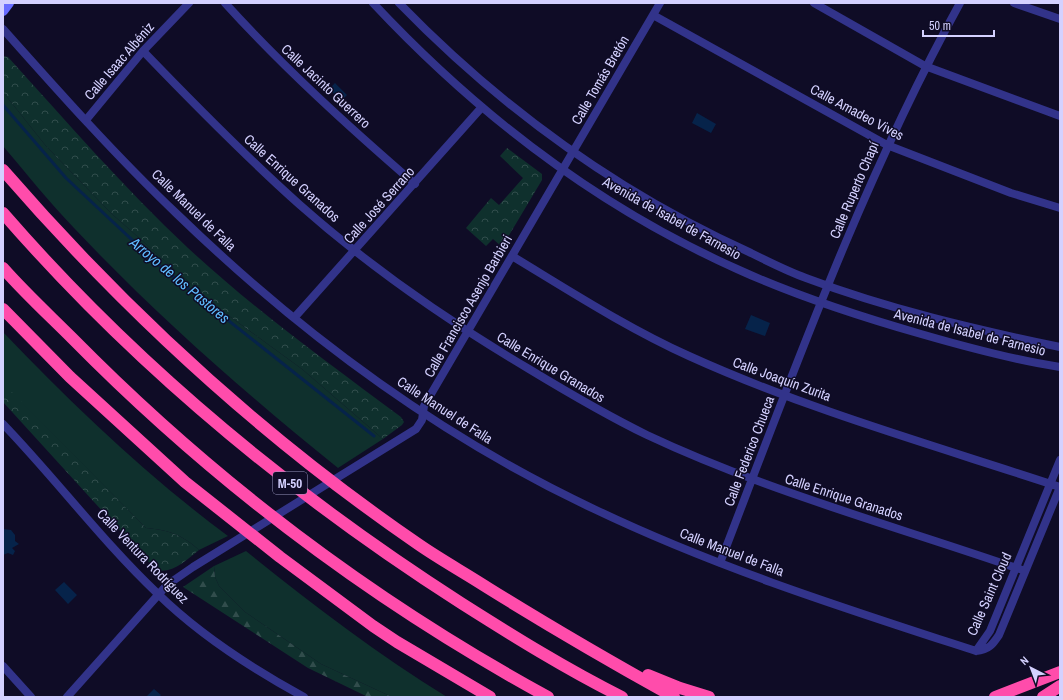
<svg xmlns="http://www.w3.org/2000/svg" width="1063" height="700" font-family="'Archivo Narrow',sans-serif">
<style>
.grass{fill:#0f302d}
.forest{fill:url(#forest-firs)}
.park{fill:url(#park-crowns)}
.water{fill:#06234a}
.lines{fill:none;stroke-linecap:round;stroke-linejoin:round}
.stream{stroke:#06234a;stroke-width:3}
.street{stroke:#32338a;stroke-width:8}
.secondary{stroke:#686cff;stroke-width:10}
.highway{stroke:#ff4cab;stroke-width:12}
.labels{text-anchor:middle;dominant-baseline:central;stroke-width:3;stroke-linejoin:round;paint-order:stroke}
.shield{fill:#0f0c26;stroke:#9996be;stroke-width:1}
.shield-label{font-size:13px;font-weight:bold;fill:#d4d1ff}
.street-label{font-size:14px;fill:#d4d1ff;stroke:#0f0c26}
.water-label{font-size:15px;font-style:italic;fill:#5fbdff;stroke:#0f0c26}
</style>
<defs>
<pattern id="forest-firs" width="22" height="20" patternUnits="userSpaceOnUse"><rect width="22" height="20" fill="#0f302d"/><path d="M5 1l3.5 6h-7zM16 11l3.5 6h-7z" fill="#314d4c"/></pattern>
<pattern id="park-crowns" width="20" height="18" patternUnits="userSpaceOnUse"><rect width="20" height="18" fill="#0f302d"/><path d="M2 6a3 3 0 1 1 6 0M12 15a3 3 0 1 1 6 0" fill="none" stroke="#314d4c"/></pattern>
</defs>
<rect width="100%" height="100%" fill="#0f0c26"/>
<path class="grass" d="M3,92l43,54 66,68 109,96 81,59 81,70 -45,29c-93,-75 -182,-153 -264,-240 -25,-26 -48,-55 -71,-82z
M3,332c70,73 144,144 225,204l-29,14c-17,-15 -29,-20 -53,-22l-143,-144z
M246,551c64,52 130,102 201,146h-55l-71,-33 -76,-52 -26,-26 -4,-9 -1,-11z"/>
<path class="forest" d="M214,566l1,11 4,9 26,26 76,52 71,33h-24l-60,-29 -125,-81z"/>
<path class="park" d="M3,56l5,1c59,65 116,131 180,191 67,62 140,115 213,169l3,5 -2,3 -19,14 -81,-70 -81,-59 -109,-96 -66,-68 -43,-54z
M507,148l35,26v6l-40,67 -9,-8 -7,7 -20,-18 25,-30 8,7 24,-27 -23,-22z
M3,383l143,145c24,2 36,7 53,22 -13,10 -26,24 -43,20l-153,-168z"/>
<path class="water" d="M335,83l12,12 -6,6 -12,-12z
M697,113l19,11 -5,9 -19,-10z
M751,315l19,8 -5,13 -20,-7z
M3,529l8,1 4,5v6l4,3 -7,4 3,3 -2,4 -5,-2 -5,2z
M64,582l13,13 -9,9 -13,-14z
M154,689l7,6 -2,2h-13z"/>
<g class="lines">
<path class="stream" d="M3,105l63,73 95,89 213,169"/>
<path class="street" d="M225,3c59,65 123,123 190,181
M373,3c103,110 225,204 364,266 59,27 121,47 184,65 45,13 92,26 139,33
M399,3c103,106 217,189 352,250 18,9 36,18 55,25 82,31 168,51 254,69
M814,3l111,63 135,50
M1014,3l46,16
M653,15l234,130 124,48 49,15
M3,29c56,63 113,127 174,185 123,119 262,222 417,295 123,59 253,100 382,142 13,-1 17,-7 23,-16l61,-148
M143,51c51,53 102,105 157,154 70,62 148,116 229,164 38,23 77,46 118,66 121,57 252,92 378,136
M86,120l57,-69 46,-48
M512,256c58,35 115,72 177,100 119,54 247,90 371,131
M294,318l188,-211
M3,424c53,55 99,117 155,170 43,42 93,74 146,103
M720,563c73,-190 142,-382 240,-560
M976,651l14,-20 70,-171
M3,666l28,31
M67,697l100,-112 26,-18 223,-138 6,-9 2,-14 236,-403"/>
<path class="secondary" d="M3,11l6,-8"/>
<path class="highway" d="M3,170c124,143 259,267 415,374 23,16 47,29 70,44 61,38 123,74 186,109
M3,213c132,152 288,281 458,390 52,33 105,66 161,94
M3,268c22,25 46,47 69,70 140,142 300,263 476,359
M3,309l67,68 115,105 95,75 93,69 24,16 93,55
M648,675l32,13 29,9
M995,697l65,-25
M1043,697l17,-11"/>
</g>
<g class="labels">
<rect class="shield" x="273" y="472" width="34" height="22" rx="3"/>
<g class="shield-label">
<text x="290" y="483">M-50</text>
</g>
<g class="street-label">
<text transform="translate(119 61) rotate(-49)">Calle Isaac Albéniz</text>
<text transform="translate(600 80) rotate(-60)">Calle Tomás Bretón</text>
<text transform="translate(326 86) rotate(43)">Calle Jacinto Guerrero</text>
<text transform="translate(857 112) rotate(28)">Calle Amadeo Vives</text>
<text transform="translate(292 178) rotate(42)">Calle Enrique Granados</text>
<text transform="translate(854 190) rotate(-67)">Calle Ruperto Chapí</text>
<text transform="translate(379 205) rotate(-48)">Calle José Serrano</text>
<text transform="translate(194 210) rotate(44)">Calle Manuel de Falla</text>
<text transform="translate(672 218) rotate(29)">Avenida de Isabel de Farnesio</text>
<text transform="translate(468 306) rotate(-60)">Calle Francisco Asenjo Barbieri</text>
<text transform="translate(970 332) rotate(14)">Avenida de Isabel de Farnesio</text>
<text transform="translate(551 367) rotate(31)">Calle Enrique Granados</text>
<text transform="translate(782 379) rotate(20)">Calle Joaquín Zurita</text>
<text transform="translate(445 410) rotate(33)">Calle Manuel de Falla</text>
<text transform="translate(749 451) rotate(-69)">Calle Federico Chueca</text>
<text transform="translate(844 497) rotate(18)">Calle Enrique Granados</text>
<text transform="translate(732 552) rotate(21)">Calle Manuel de Falla</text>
<text transform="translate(143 556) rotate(46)">Calle Ventura Rodríguez</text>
<text transform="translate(989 594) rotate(-66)">Calle Saint Cloud</text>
</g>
<g class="water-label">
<text transform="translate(180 280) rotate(40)">Arroyo de los Pastores</text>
</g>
</g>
<rect width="1063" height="700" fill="none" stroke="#d4d1ff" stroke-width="8"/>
<g transform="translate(1031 668) rotate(318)" stroke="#0f0c26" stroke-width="3" paint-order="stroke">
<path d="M0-3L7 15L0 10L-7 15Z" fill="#d4d1ff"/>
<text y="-6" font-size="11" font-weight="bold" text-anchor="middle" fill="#d4d1ff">N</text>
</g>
<path d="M923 30v6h71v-6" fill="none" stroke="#d4d1ff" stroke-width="2"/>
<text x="929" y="30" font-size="12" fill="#d4d1ff" stroke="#0f0c26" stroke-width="3" paint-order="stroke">50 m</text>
</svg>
